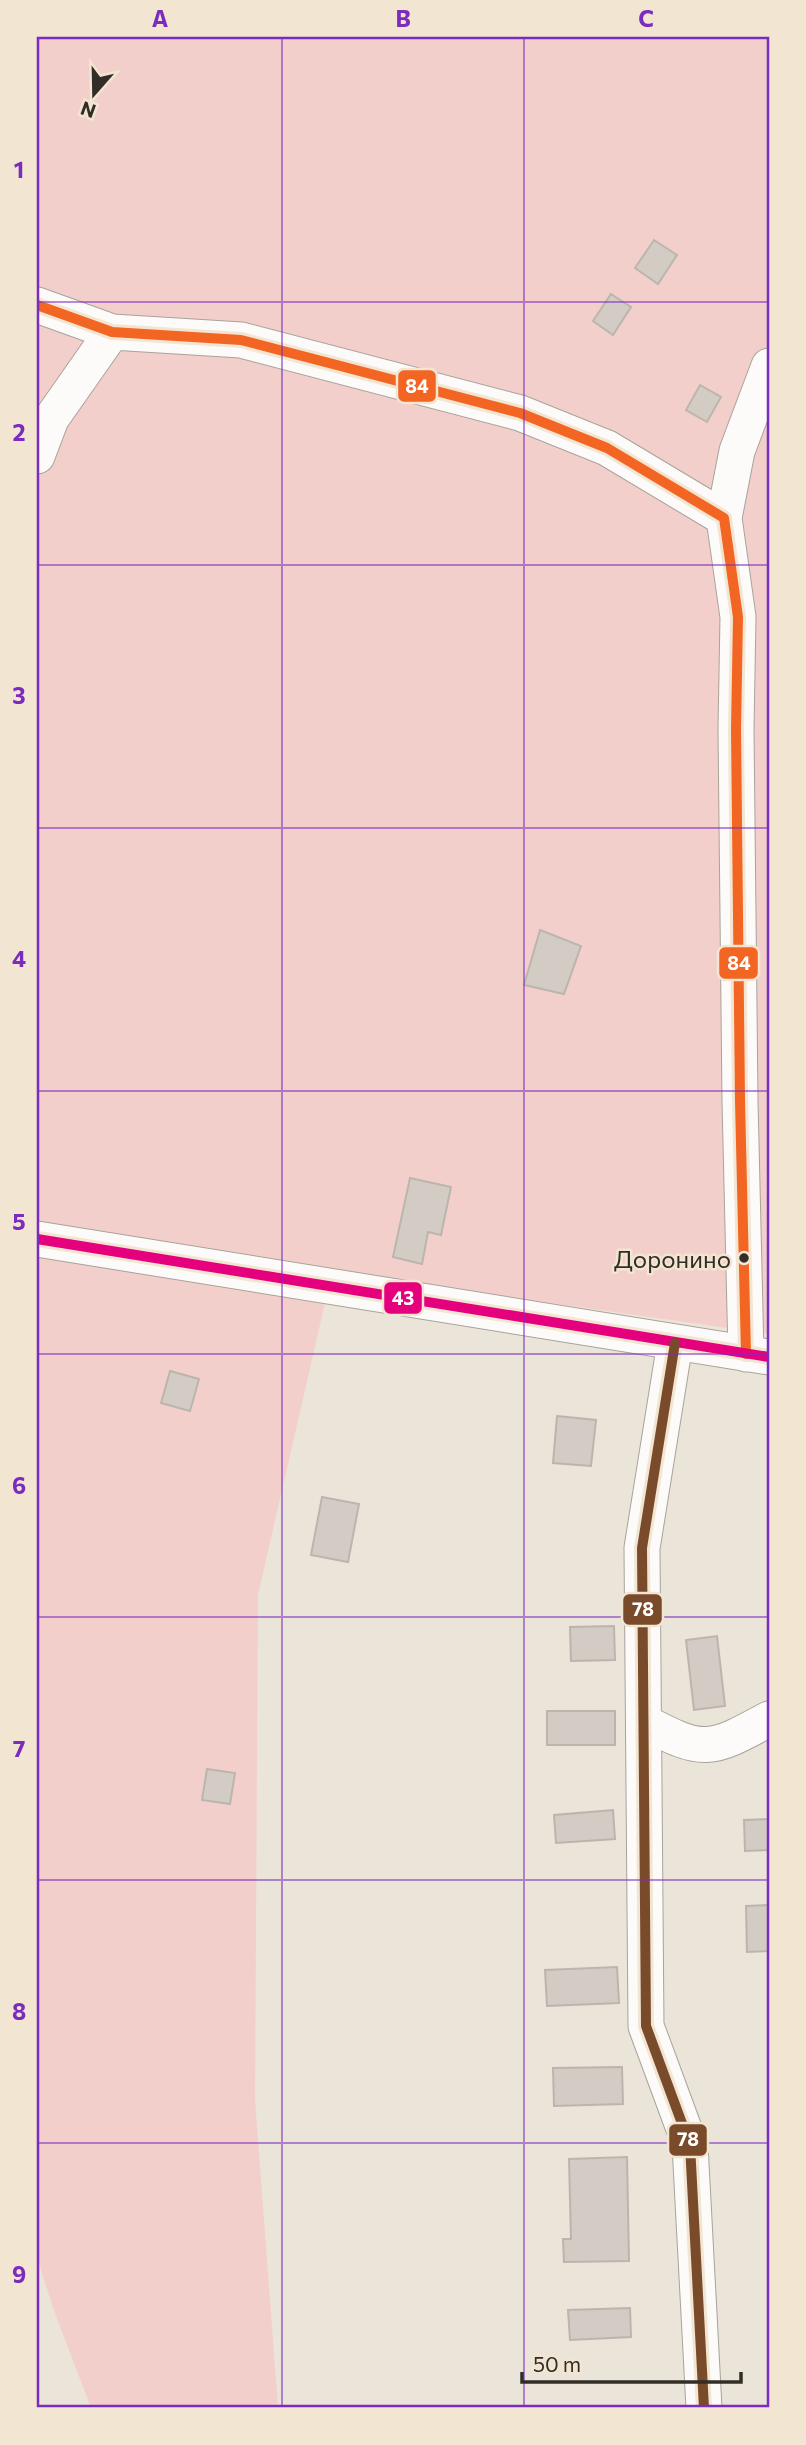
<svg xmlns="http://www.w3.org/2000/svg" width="806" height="2445" font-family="Commissioner,sans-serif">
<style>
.green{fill:#f3cfcb}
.building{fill:#d3ccc5;stroke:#bcb5ae;stroke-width:2}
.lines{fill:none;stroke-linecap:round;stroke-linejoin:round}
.minor-casing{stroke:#a8a39b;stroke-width:37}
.minor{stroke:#fcfbf9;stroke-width:35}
.bus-1-casing{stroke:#f2e5d2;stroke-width:16}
.bus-2-casing{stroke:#f2e5d2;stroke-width:16}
.bus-3-casing{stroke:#f2e5d2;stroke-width:16}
.bus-1{stroke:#f26522;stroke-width:10}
.bus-2{stroke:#e5007d;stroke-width:10}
.bus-3{stroke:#7a4b2a;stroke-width:10}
.grid{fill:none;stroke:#7b2cbf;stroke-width:2;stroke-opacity:0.55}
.bus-dot{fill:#322d26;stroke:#f2e5d2;stroke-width:2.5}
.labels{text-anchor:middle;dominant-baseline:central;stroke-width:5;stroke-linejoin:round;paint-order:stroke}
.bus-label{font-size:24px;fill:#322d26;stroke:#f2e5d2;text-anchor:end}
.line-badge{stroke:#f2e5d2;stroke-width:2.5}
.badge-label{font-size:19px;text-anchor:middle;font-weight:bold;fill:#fff}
.neatline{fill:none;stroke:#7b2cbf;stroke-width:2.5}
.grid-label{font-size:23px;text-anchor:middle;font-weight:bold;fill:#7b2cbf}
</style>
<rect width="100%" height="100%" fill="#ebe4d9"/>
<path class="green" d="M37,37h732v1297l-437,-62 -74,323 -3,504 23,309h-187l-38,-100 -16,-51z"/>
<path class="building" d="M654,240l23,15 -19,29 -23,-16z
M611,294l20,13 -18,28 -20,-14z
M700,385l21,12 -14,25 -21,-12z
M540,930l41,16 -17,48 -40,-9z
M410,1178l41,9 -10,48 -13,-3 -6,32 -29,-7z
M170,1371l29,8 -9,32 -29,-8z
M557,1416l39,4 -5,46 -38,-3z
M322,1497l37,7 -11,58 -37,-7z
M614,1626l1,34 -44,1 -1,-34z
M717,1636l8,70 -31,4 -8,-70z
M547,1711h68v34h-68z
M207,1769l28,4 -5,31 -28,-4z
M613,1810l2,29 -59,4 -2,-28z
M769,1819v31l-24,1 -1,-31z
M769,1905v46l-22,1 -1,-46z
M617,1967l2,36 -72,3 -2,-36z
M622,2067l1,37 -69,2 -1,-38z
M627,2157l2,104 -65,1 -1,-23h8l-2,-80z
M630,2308l1,29 -61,3 -2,-30z"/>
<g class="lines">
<defs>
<path id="minor" d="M37,305l75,27 129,8 279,73 87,35 117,70 14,99 -2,112 4,372 6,253
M37,456l14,-37 61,-87
M724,518l13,-67 32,-85
M37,1239l732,118
M675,1343l-33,205 4,478 44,119 14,263
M644,1722c60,32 66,29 125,-3"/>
</defs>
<use href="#minor" class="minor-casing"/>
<use href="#minor" class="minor"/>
<defs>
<path id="bus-1" d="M37,305l75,27 129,8 279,73 87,35 117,70 14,99 -2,112 4,372 6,253"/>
<path id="bus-2" d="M37,1239l732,118"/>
<path id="bus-3" d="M675,1343l-33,205 4,478 44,119 14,263"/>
</defs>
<use href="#bus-1" class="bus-1-casing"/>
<use href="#bus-2" class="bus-2-casing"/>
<use href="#bus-3" class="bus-3-casing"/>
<use href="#bus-1" class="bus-1"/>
<use href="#bus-2" class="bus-2"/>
<use href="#bus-3" class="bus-3"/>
</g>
<path class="grid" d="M282,37v2371M524,37v2371M37,302h732M37,565h732M37,828h732M37,1091h732M37,1354h732M37,1617h732M37,1880h732M37,2143h732"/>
<circle class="bus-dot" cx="744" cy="1258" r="6"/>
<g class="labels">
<g class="bus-label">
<text x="731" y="1258">Доронино</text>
</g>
</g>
<g class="line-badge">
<rect x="397" y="369" width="40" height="34" rx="7" fill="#f26522"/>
<rect x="718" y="946" width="41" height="34" rx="7" fill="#f26522"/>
<rect x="383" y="1281" width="40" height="34" rx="7" fill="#e5007d"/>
<rect x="622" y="1593" width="41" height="33" rx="7" fill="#7a4b2a"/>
<rect x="668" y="2123" width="40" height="34" rx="7" fill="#7a4b2a"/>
</g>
<g class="badge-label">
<text x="417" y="393">84</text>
<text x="739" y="970">84</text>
<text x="403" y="1305">43</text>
<text x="643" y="1616">78</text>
<text x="688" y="2146">78</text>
</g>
<rect width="806" height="2445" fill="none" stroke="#f2e5d2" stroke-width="77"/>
<g transform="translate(94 94) rotate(200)" stroke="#f2e5d2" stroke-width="5" paint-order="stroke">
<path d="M0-5L12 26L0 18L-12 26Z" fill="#322d26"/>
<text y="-10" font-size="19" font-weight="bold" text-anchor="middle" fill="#322d26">N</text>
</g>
<path d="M522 2372v10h219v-10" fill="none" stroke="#322d26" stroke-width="3.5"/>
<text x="533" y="2372" font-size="21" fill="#322d26" stroke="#f2e5d2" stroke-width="5" paint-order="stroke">50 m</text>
<rect x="38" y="38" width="730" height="2368" class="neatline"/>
<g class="grid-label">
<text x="160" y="27">A</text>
<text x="403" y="27">B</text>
<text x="646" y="27">C</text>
<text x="19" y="178">1</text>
<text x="19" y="441">2</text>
<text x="19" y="704">3</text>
<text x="19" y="967">4</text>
<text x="19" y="1230">5</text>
<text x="19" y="1494">6</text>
<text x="19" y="1757">7</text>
<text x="19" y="2020">8</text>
<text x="19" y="2283">9</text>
</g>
</svg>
